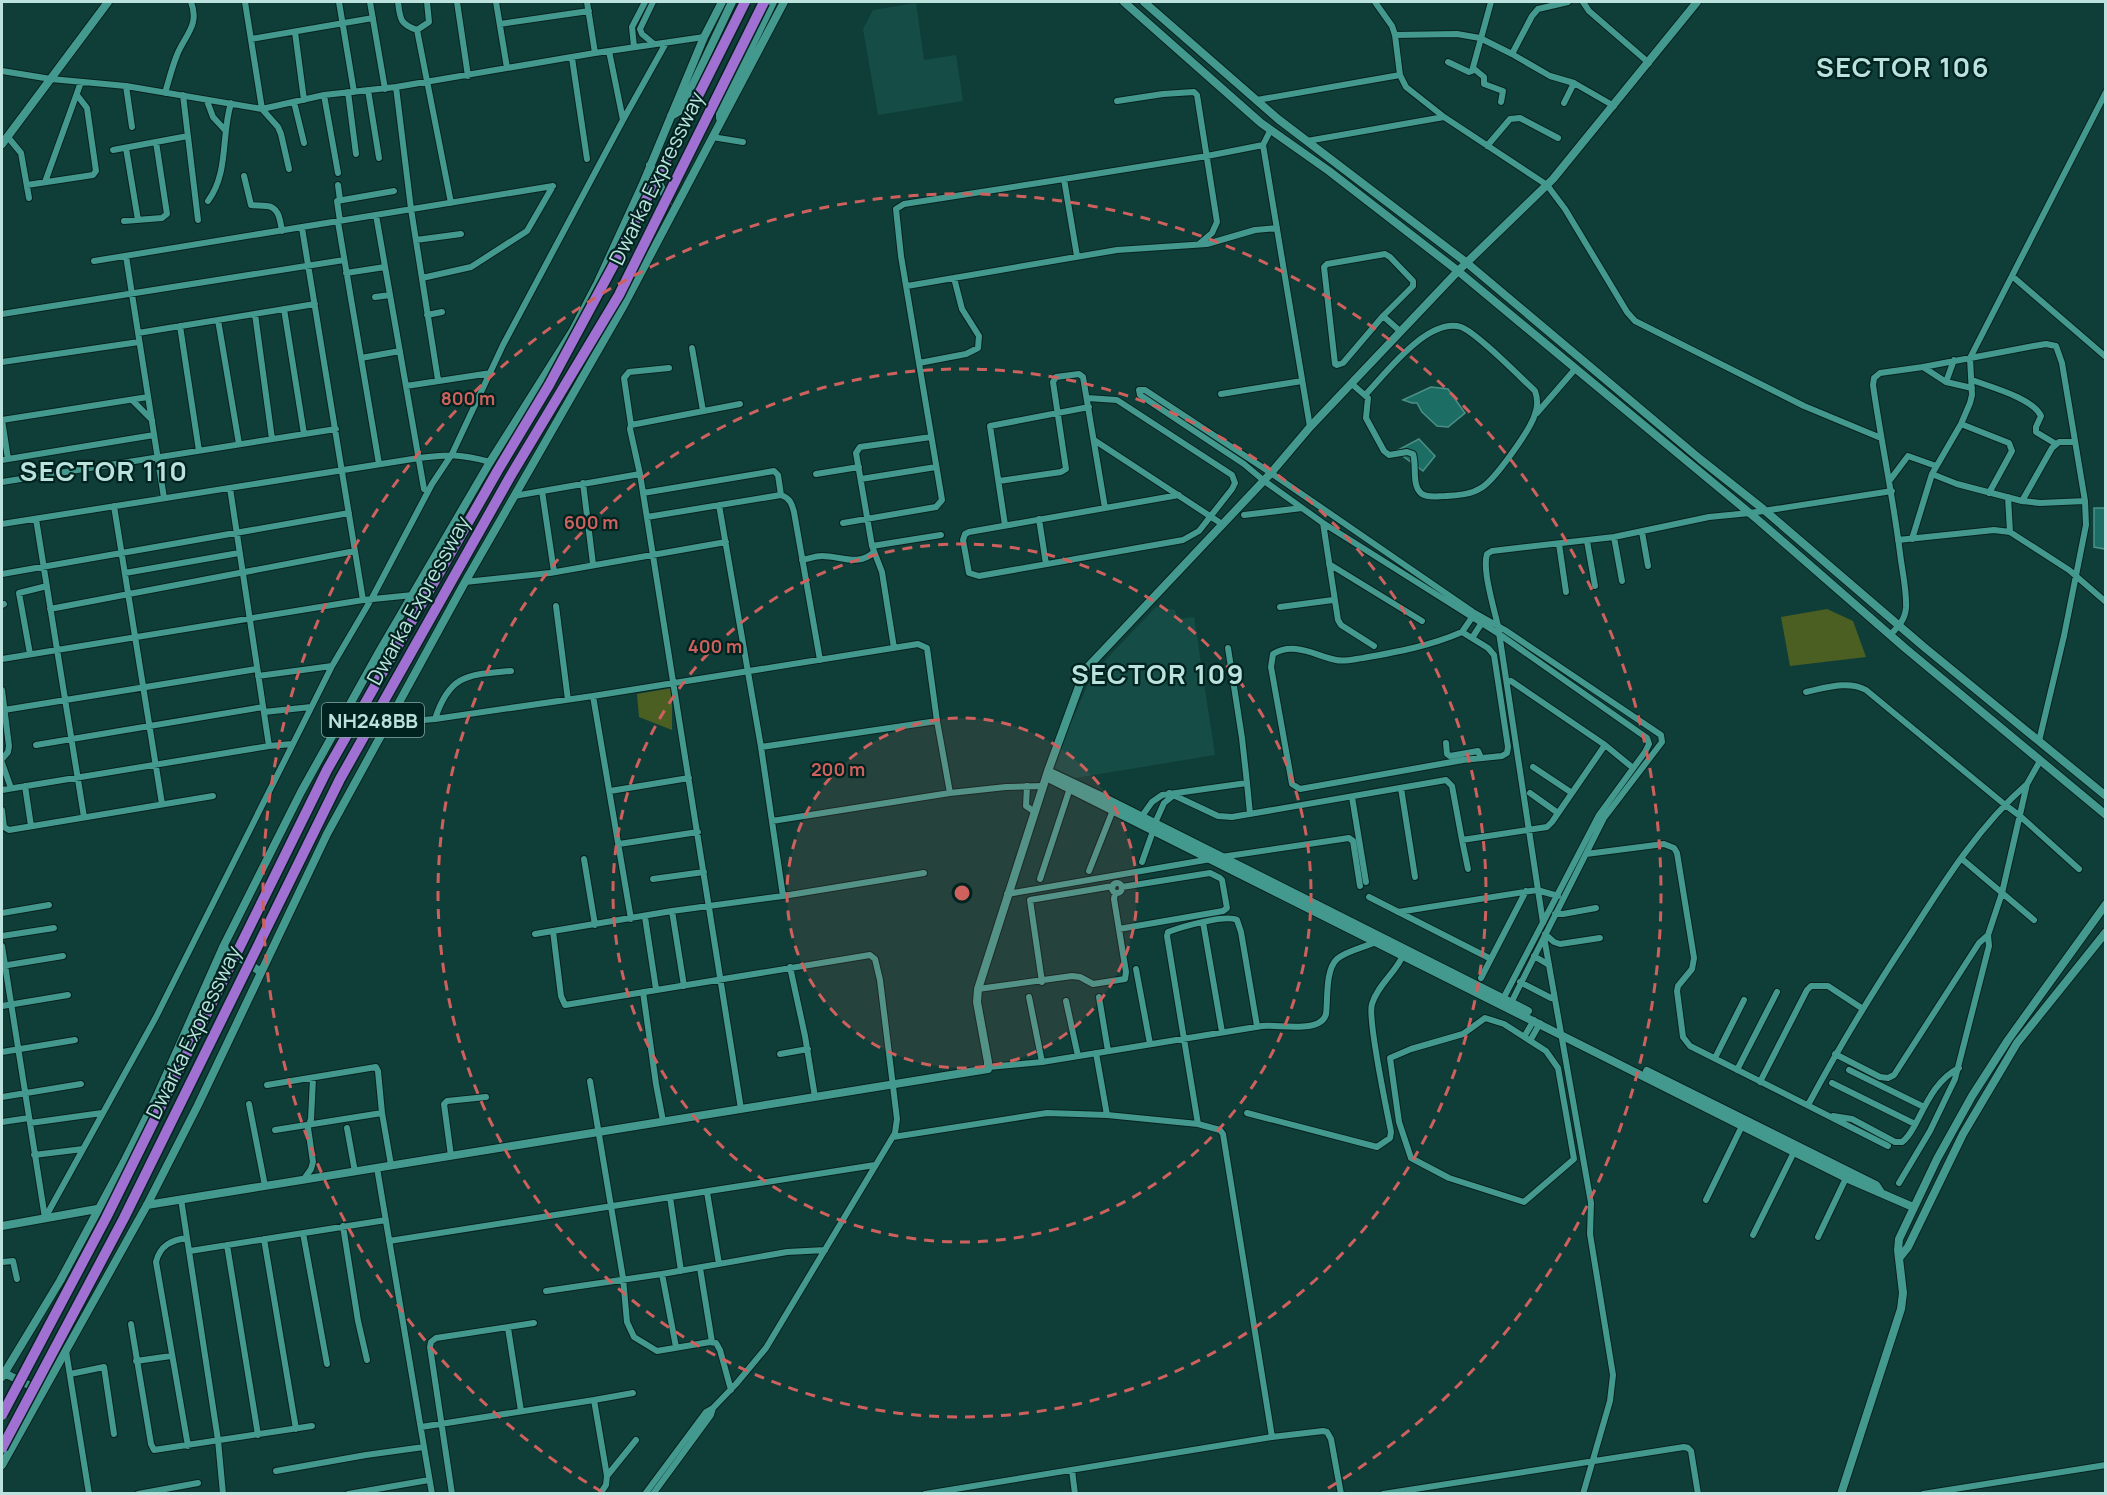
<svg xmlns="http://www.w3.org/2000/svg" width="2107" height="1495" font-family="Manrope,sans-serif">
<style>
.built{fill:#164c46}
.green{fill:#4c5f23}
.water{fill:#1c6d64;stroke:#4c9088;stroke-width:1.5}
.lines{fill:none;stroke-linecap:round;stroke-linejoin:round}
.street-casing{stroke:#07221f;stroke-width:8}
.secondary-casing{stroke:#07221f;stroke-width:10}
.street{stroke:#43998e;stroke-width:6}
.secondary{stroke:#43998e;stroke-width:8}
.highway-bridge-casing{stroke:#07221f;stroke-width:13;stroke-linecap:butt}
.highway-bridge{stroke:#a071d3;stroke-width:10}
.ring{fill:none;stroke:#ce605e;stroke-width:3;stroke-dasharray:10 8}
.labels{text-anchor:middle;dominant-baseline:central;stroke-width:4.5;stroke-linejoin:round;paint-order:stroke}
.shield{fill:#00231f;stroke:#83a9a3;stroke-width:1.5}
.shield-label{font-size:20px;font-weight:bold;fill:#bbe2dc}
.street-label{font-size:21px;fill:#bbe2dc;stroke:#00231f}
.district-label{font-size:27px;font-weight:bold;letter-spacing:1.5px;fill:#bbe2dc;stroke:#00231f}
.centre{fill:#ce605e;stroke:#00231f;stroke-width:3}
.ring-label{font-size:18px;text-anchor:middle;font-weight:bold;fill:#ce605e;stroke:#00231f;stroke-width:4.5;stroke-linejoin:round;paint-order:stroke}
</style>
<rect width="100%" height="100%" fill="#0f3e39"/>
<path class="built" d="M916,3l8,57 32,-5 7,46 -85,14 -15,-86 10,-19z
M1156,607l19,3 2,9 17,-2 21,138 -140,23 -21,-10 11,-32 28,-63z"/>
<path class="green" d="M1827,609l26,12 13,36 -76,9 -9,-49z
M672,688v42l-33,-13 -2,-23z"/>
<path class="water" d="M1431,387l17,2 17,24 -17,14 -11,-1 -15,-14 -5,-9h-5l-9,-3z
M1419,439l16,17 -12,15 -27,-20z
M2094,508h11v41l-11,-2z"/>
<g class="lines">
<defs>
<path id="street" d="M245,2l17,107 16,18 3,7 8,35
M339,2l15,90
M370,2l15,87
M398,2c2,17 2,22 19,28l34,173
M457,2l11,74
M496,2l11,66
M587,2l8,51
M653,2l-13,27 2,5 12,10
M1375,2l17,24 3,9 5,40 6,12 38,30 103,68 18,24 62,103 8,9 169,85 77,32
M1583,2l6,9 60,52
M500,24l89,-13
M417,30l12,-8 -2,-20
M295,32l9,68
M1395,35l62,-1 23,4 32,16 38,22 24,7 40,23
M251,39l122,-21
M634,47l-2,-20 13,-25
M609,51l14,69
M1512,54l20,-38 6,-7 30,-7
M572,58l15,101
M1448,62l21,10 3,-1 19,-69
M1473,68l11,9v7l19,7 -2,11
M2,71l49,8 75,7 136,23 62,-14 72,-8 199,-34 109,-16
M126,86l6,41
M396,87l15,122 27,171
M368,90l11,68
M348,92l8,62
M165,93c4,-13 7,-26 12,-38 8,-20 23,-30 14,-53
M183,95l15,125
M324,95l14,78
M1257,100l143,-25
M207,101l6,16 12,13
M1117,101l46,-7 31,-2 3,3 20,127 -5,11 -13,11
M294,102l10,41
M1564,103l10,-20
M1270,131l-7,14 47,282
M7,136l14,17 8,45
M712,137l31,5
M1307,141l137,-24
M1487,146l23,-27 10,-1 38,20
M126,148l12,72
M113,150l75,-14
M244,176l7,29c5,1 10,0 16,1 12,1 13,14 15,25
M45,182l36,-100
M27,185l66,-10 3,-4 -9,-63 -10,-13
M338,185l2,15
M208,201c21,-28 13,-66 23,-98
M376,215l48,274
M124,221l38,-3 5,-4 -11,-72
M340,221l-3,-20 57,-10
M338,222l41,242
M302,228l61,372
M416,240l45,-6
M126,256l38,242
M1077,256l-13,-77 143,-23 56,-11
M94,261l459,-75
M346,273l39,-6
M2012,276l94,81
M422,278l49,-11 56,-36 26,-45
M907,286l210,-36 90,-6 48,-14 22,-2
M375,297l15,-2
M284,309l20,125
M2,314l342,-54
M255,314l17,125
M427,315l15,-3
M1383,316l30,-30v-5l-23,-24 -5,-3 -58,10 -3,3 11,97 2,1 6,-2 40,-47 18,16
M218,320l21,124
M180,326l19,125
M138,333l177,-29
M692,348l11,63
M361,358l39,-7
M2,362l137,-20
M919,363l47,-9 12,-6 1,-12 -17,-27 -8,-31
M1923,367l23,15 26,6
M669,368l-40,4 -5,6 7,47 -1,4 10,45 101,635
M1972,380c18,7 61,18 69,36l-5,11v5l20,12
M1946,382l8,-22
M1352,384l16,14 -2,20 18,33 5,4 18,-3 6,2c4,11 -2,32 9,40 6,4 16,2 23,2 12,-1 25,-1 36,-8 13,-7 50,-59 54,-74 3,-8 3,-15 0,-23 -14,-13 -59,-59 -74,-64 -33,-10 -75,46 -95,67
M406,386l85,-13
M1221,394l81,-13
M1087,398l30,2 115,75 3,8 -3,6 -33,42 -16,9 -204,36 -10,-3 -6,-33 2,-6 4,-2 210,-37
M132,400l20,20
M1537,413l39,-45
M2,420l146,-23
M2,420l6,39
M1961,424l48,19 3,8 -23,42
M631,425l109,-21
M1094,440l128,84
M2,460l152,-25
M816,474l43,-7
M1932,474l25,10 65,17 18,2 45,-2
M861,479l75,-12
M1890,480l18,-24 28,10
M999,481l62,-9 5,-3 -13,-87 3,-5 23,-3 4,3 22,131
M2,482l334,-53
M583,483l10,81
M230,488l39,258
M542,491l12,81
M643,493l131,-22 4,4 3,20
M514,496l126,-22
M2008,497l2,35
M2022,501l30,-53 7,-6h16
M719,505l42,242 22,149
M114,506l48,298
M1244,515l58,-7
M647,517l134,-22c9,3 11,9 13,17l26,148
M36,519l48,298
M1039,519l7,45
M843,523l93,-16 6,-7 -41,-244 -5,-47 8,-5 160,-25
M1323,523l15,97 3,5 33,21
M2,524l417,-66c29,-4 42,-4 71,4
M1005,525l-15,-99 99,-19
M1642,532l6,34
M1614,537l8,44
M1912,539l20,-65 29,-50 9,-21 2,-8 -2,-37 136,-266
M1898,540l96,-10 16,2 59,38 37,32
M1587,541l8,45
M1559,544l7,48
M872,546l69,-11
M802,560c6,-1 13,-4 20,-4 19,0 36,11 52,-4
M1329,564l93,57
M125,573l114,-20
M2,574l347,-61
M465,582l85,-9 176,-31
M2,605l2,-1
M556,606l12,94
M1280,607l53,-7
M50,609l305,-58
M1462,632l26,16 6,7 14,92 -1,6 -5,3 -39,4 -163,29 -8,-5 -21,-117 2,-13c21,-13 43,2 63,6 8,2 19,-1 27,-2 34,-6 67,-12 99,-26z
M1462,632l11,-16
M1890,635c8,-8 15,-15 16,-27 1,-18 -4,-37 -6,-55 -7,-56 -19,-112 -27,-168l1,-7 6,-5 43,-6 111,-21 12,-2 10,2 6,17 23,138 1,24 -22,111 -25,105
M1472,638l11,-17
M894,648l-12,-76 -10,-26 -16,-93 4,-6 71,-10
M30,654l-11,-61 28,-7
M2,659l361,-59 50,-5
M258,676l74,-10
M2,690l7,56 -1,6 -6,7
M1806,692c19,-4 42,-12 60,-2l138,114 16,12 59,53
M593,696l325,-52 9,4 10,73 13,72 -178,28
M4,710l253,-41
M264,712l47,-5
M435,719c15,-46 34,-44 76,-48
M388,723l47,-4 158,-23 38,223
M1446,743l1,11 3,2 28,-5 3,7
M36,745l227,-38
M1605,745l28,23
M761,747l176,-26
M2,763l9,25
M1533,767l39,26
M1247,783l3,31
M25,786l6,40
M1027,786l-1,20 9,6
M1401,788l14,89
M2,790l267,-44 23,-2
M610,791l79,-13
M950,793l56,-6 37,-1
M1169,793l49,23 14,1 214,-37 6,6 10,54 85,-13 5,-5 53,-77 -94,-64
M1530,793l28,20
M1352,797l14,85
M2,810l2,17 5,3 204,-34
M1142,816l10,-14 10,-7 85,-12 -5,-45 -14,-90
M1155,823l9,-20 10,-8
M1462,840l6,29
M619,844l79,-12
M1586,854l78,-10 10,4 3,5 17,105 -2,11 -14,17 -1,5 6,46 7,9 198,100
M1221,857l128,-19 4,3 7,45
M584,859l11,66
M1962,859l72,61
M1142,862l11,-31
M1089,871l24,-61
M653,879l51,-7
M1040,879l30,-91
M1112 888a5 5 0 1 1 10 0a5 5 0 1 1-10 0Z
M1007,894l204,-35
M1369,897l122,62
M672,911l12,75
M1398,912l139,-22 21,6
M2,913l47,-8
M1555,914h8l33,-6
M645,917l11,72
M1203,922l19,110
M1543,923l-45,-297c-4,-18 -16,-56 -11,-72l5,-3 122,-14 95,-20 41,-4 142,-22
M1119,929l104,-18 4,-3 -5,-28 -2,-2 -10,-5 -88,14
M553,931l8,65 4,9 305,-50 5,4 5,21 17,139 -2,14 -129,215 -30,36 -23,24 -7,4 -61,82
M535,934l137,-23 111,-15 141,-23
M1545,934l9,8 6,2 40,-6
M2,936l52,-8
M1544,937l47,266 -1,31 23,141 -3,26 -27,93
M2,946l43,272
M1534,956l15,9
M2,966l61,-10
M790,967l15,69 10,61
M1136,969l14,75
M1481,978l45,-87
M1042,982l-12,-82 83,-14
M1520,982l31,16
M978,989l94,-13 8,1 13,7 32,-5 1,-7 -12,-73 1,-6
M643,992l13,92 7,37
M1029,997l13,65
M1099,997l9,54
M1503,999l96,-184 46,-63 4,-8 -2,-6 -148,-104 -176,-111 -60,-43 -19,-16 -104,-69 -1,-5h6l126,83 202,139 32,18 156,105 1,7 -58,76 -93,185
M1066,1001l12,55
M2,1006l66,-11
M1485,1018l19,6 42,27 12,17 16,91 -50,43 -75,-24 -38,-20 -12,-36 -9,-64 21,-9 52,-15z
M1524,1037l10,-17
M1530,1041l10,-18
M2,1052l73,-12
M1096,1053l11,62
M780,1054l28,-5
M1835,1054l45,23 8,1 6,-3 85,-132 9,-8
M1715,1058l29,-58
M989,1067l53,-5 220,-36c16,-2 59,8 64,-12 2,-14 -1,-44 11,-55 9,-8 28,-12 39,-17
M1737,1070l40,-78
M1849,1070l75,37
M590,1081l33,197 4,44 7,15 23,14 53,-9 6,1 4,7 11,40
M1760,1082l47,-92 4,-4h17l35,23
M1832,1083l83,41
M267,1085l109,-18 2,4 4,42 9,52
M2,1097l79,-13
M249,1104l16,82
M1808,1105c32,-60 67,-117 104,-173 33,-52 68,-107 115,-148
M1247,1113l130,34 13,-9 1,-6c-4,-21 -24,-114 -19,-128 6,-20 25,-32 32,-51
M1833,1116l19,3 43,23h7c7,-5 10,-12 14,-19 11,-21 21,-44 43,-55
M2,1122l27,-4
M30,1123l72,-10
M1198,1124l-31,-188 1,-4c13,-5 58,-18 69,-12l4,12 16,94
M347,1128l8,44
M275,1130l107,-17
M893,1137l154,-24 60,2 91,9 22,6 3,4 49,303
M34,1155l49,-6
M451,1156l-7,-52 3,-3 39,-4
M377,1168l47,279
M304,1179l7,-10 2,-7 -5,-34 3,-9 2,-41
M1899,1183l31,-52 25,-52 34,-133 -1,-11 14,-42 25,-109 13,-23
M707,1192l12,72
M670,1197l11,74
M181,1199l37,241 5,54
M1706,1200l36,-74
M45,1218l111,-201 176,-351 40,-68 60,-114 20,-30 51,-109 120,-225 43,-77
M343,1226l15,95 9,39
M303,1233l24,131
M1753,1235l41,-83
M1818,1237l28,-59
M187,1238c-15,2 -27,7 -31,24l32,184
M264,1239l32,190
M389,1241l486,-76
M227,1245l31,190
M190,1251l196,-31
M2,1262l11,-1 4,18
M700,1268l12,74
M662,1274l14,73
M546,1291l116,-17 125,-22 38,-2
M131,1324l20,120 3,6 158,-24
M508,1328l13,83
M66,1351l23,143
M136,1361l35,-5
M70,1374l34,-7 10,67
M594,1400l39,-7
M421,1427l173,-27 13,76 -1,9 -6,9
M1072,1470l3,24
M276,1471l90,-16 58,-8 8,47
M607,1476l29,-36
M138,1494l60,-11
M348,1494l81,-14
M452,1494l-22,-147 1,-5 5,-4 98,-15
M653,1494l58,-79 2,-7
M925,1494l347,-57 51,-6 4,1 4,7 10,55
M1383,1494l301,-47 4,1 3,3 7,43
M1923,1494l183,-29"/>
<path id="secondary" d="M1124,2l137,121 68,48 129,100 300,249 147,128 201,167
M1144,2l134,117 189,144 233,196 63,50 161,138 182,149
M671,116l10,-6 51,-108
M720,118v-7l53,-109
M2,144l106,-142
M650,165l18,37
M1048,771l53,25 427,215
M1046,777l800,401 67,29
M223,947l38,25
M1647,1071l229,114 4,6
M147,1205l841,-136v-7l-11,-60 1,-13 70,-218 37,-101 186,-197 39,-46 148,-156 95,-92 144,-177
M2,1226l95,-17
M1900,1257l8,-10 55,-113 54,-91 89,-111
M4,1373l35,17
M2,1377l58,-96 64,-119 32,-64 67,-151 78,-155 78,-140 111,-190 82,-130 26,-50 44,-96 62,-149 18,-35
M2,1465l145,-260 51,-100 129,-271 138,-252 159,-277 160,-303
M1841,1494l60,-185 2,-16 -5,-43 1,-11 38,-80 35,-63 36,-56 98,-136"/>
</defs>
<use href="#street" class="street-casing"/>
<use href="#secondary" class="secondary-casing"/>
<use href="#street" class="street"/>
<use href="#secondary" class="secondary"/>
<defs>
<path id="highway-bridge" d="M2,1415l104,-197 221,-448 171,-300 51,-85 64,-119 132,-264
M2,1448l122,-230 216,-439 170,-302 109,-182 145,-293"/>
</defs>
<use href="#highway-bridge" class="highway-bridge-casing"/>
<use href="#highway-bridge" class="highway-bridge"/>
</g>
<circle cx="962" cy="893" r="175" fill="#ce605e" fill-opacity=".12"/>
<g class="ring">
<circle cx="962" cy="893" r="175"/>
<circle cx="962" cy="893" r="349"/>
<circle cx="962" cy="893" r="524"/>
<path d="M602 1492A699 699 0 1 1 1322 1492"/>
</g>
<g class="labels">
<rect class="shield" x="322" y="703" width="102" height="34" rx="4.5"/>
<g class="shield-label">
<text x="373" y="720">NH248BB</text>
</g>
<g class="street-label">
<text transform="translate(656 178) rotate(-64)">Dwarka Expressway</text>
<text transform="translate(418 600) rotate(-61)">Dwarka Expressway</text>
<text transform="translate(193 1032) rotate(-64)">Dwarka Expressway</text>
</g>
<g class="district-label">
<text x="1903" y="66">SECTOR 106</text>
<text x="104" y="470">SECTOR 110</text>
<text x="1158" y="673">SECTOR 109</text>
</g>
</g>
<circle cx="962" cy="893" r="9" class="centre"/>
<g class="ring-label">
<text x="468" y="405">800 m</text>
<text x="591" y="529">600 m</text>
<text x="715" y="653">400 m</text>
<text x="838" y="776">200 m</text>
</g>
<rect width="2107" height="1495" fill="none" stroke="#bbe2dc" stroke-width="6"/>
</svg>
